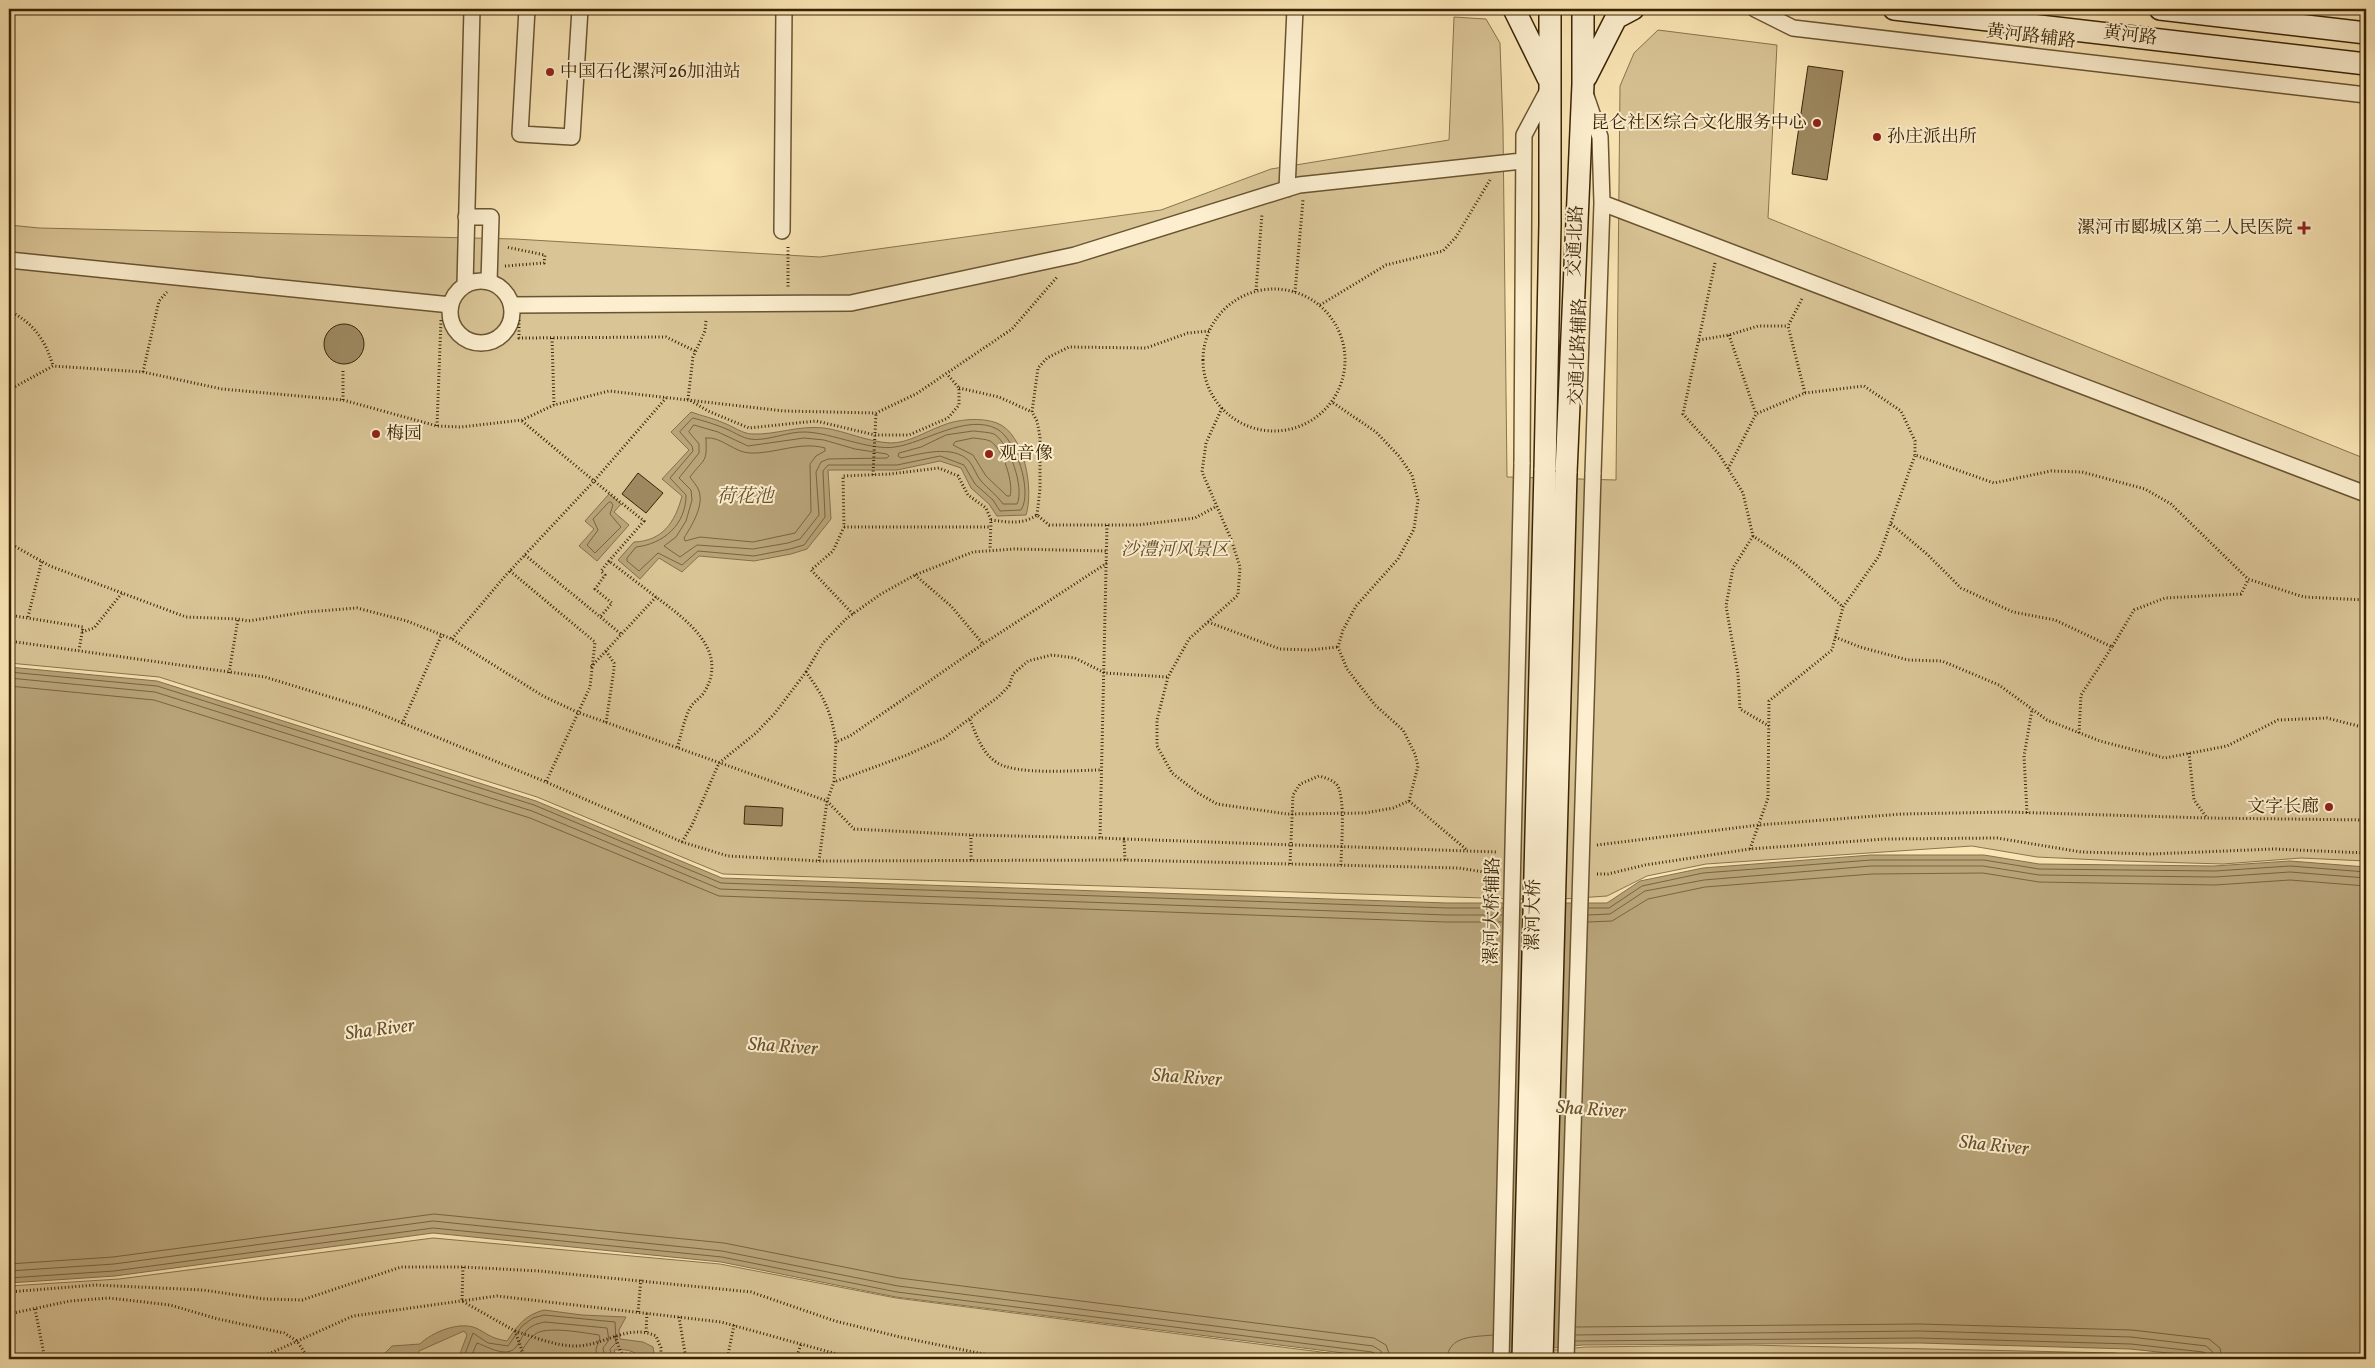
<svg xmlns="http://www.w3.org/2000/svg" width="2375" height="1368" font-family="Vollkorn,'Noto Serif SC',serif">
<style>
.green{fill:#d9c496;stroke:#89744e}
.water{fill:#b8a378;stroke:#85704a}
.lines{fill:none;stroke-linecap:round;stroke-linejoin:round}
.shore{stroke:#78643e;stroke-width:1}
.building{fill:#9d8860;stroke:#392405}
.minor-casing{stroke:#695431;stroke-width:18}
.secondary-casing{stroke:#392405;stroke-width:24}
.path{stroke:#392405;stroke-width:3;stroke-dasharray:1 2.5;stroke-linecap:butt}
.minor{stroke:#fceece;stroke-width:15}
.secondary{stroke:#fceece;stroke-width:21}
.minor-bridge-casing{stroke:#695431;stroke-width:18;stroke-linecap:butt}
.secondary-bridge-casing{stroke:#392405;stroke-width:24;stroke-linecap:butt}
.minor-bridge{stroke:#fceece;stroke-width:15}
.secondary-bridge{stroke:#fceece;stroke-width:21}
.poi-dot{fill:#8f2418;stroke:#fceece;stroke-width:2}
.labels{text-anchor:middle;dominant-baseline:central;stroke-width:4;stroke-linejoin:round;paint-order:stroke}
.street-label{font-size:18px;fill:#392405;stroke:#fceece}
.poi-label{font-size:18px;fill:#392405;stroke:#fceece;text-anchor:start}
.park-label{font-size:18px;font-style:italic;fill:#614c29;stroke:#fceece}
.water-label{font-size:19px;font-style:italic;fill:#65502d;stroke:#fceece}
</style>
<rect width="100%" height="100%" fill="#fae5b4"/>
<filter id="stains"><feTurbulence type="fractalNoise" baseFrequency=".004" numOctaves="4"/><feColorMatrix values="0 0 0 0 .2 0 0 0 0 .09 0 0 0 0 .02 0 0 0 .5 -.17"/></filter>
<radialGradient id="worn" r=".72"><stop offset=".6" stop-color="#630" stop-opacity="0"/><stop offset="1" stop-color="#630" stop-opacity=".3"/></radialGradient>
<path class="green" d="M1454,17l32,2 14,24 3,85 4,349 109,3 4,-394 14,-33 24,-23 119,15 -9,173 598,241v402l-65,-3 -78,6 -102,-3 -84,-4 -65,-11 -266,18 -59,12 -40,20 -59,4 -825,-26 -186,-77 -378,-120 -150,-14v-438l30,3 476,11 305,18 341,-47 110,-41 178,-29z
M433,1238l287,26 176,34 480,61h-1367v-73l110,-7z
M1746,1345l368,8 57,6h-708l122,-12z"/>
<path class="water" d="M691,412c11,4 22,6 33,11 8,3 19,11 28,11 24,1 47,-9 72,-6 22,3 43,14 67,15 17,0 34,-11 50,-17 16,-7 40,-9 56,-3 28,11 37,67 29,92l-29,1 -8,-12 -18,-16 -10,-20 -21,-7 -43,9h-69l3,49 -24,30 -16,5 -37,7 -55,-5 -17,16 -23,-14 -19,21 -22,-19 16,-18c28,-1 41,-19 48,-46l-20,-17 27,-29 -18,-18z
M609,494l12,10 -7,8 15,13 -32,36 -18,-15 15,-17 -9,-8z
M9,667l148,14 379,120 186,77 725,25h160l33,-22 63,-13 168,-13h113l55,9 175,2 76,-5 76,6v492h-141l-95,-10 -211,-6 -336,2 -141,14h-51l-495,-62 -175,-35 -288,-29 -318,43 -106,7z
M544,1310l38,5 44,2 -7,13 1,9 23,3 10,5 2,12h-13c-8,-9 -16,-10 -28,-9l3,9h-159l9,-24 -3,-4 -45,20v6l20,2h-60l13,-13 28,-2c12,-12 41,-24 58,-15 13,7 13,9 29,12 11,-16 18,-26 37,-31z"/>
<g class="lines">
<path class="shore" d="M693,418c12,3 24,7 36,12 6,3 14,8 21,9 16,3 38,-8 56,-7 26,1 65,19 89,15 29,-4 72,-34 102,-18 19,10 36,63 24,81l-21,1 -7,-11 -18,-16 -11,-19 -24,-9 -43,9h-69l-5,6 2,46 -21,28 -14,4 -36,7 -56,-5 -16,14 -24,-12 -19,18 -12,-10v-3l9,-11c27,-3 50,-22 50,-52l-16,-17 23,-27 -1,-5 -12,-14z
M694,425l24,7 30,14 56,-8 20,2 31,9 32,5 2,2 -2,2 -59,1 -7,3 -5,10 3,43 -19,24 -12,4 -35,6 -56,-4 -17,12 -16,-11 12,-9 10,-16 6,-21 -1,-10 -12,-12 20,-25v-9l-10,-12z
M974,431c6,1 15,1 20,3 15,9 31,54 23,70h-14c-6,-9 -15,-15 -22,-23 -5,-6 -7,-14 -12,-20 -16,-17 -49,-7 -68,-3l-3,-2 1,-3 22,-6 25,-12z
M706,438c15,-2 29,15 44,15 25,1 50,-12 75,-5v3l-9,5 -6,8 1,48 -16,21 -42,9 -53,-5 -15,4 -1,-3c8,-13 20,-32 15,-47 -2,-6 -6,-9 -9,-14 15,-20 17,-13 16,-39z
M974,438c5,1 12,1 16,3 13,7 24,43 20,55h-3l-21,-20 -13,-21 -20,-10 2,-3z
M611,502l2,3 -3,9 11,13 -26,26 -8,-8 11,-15 -5,-11 15,-16z
M9,672l148,14 377,119 187,78 726,25h56
M9,678l146,14 377,119 188,78 727,26h56
M9,686l145,14 376,118 189,78 727,26h56
M1589,908h20l33,-22 61,-13 168,-13h113l55,9 176,2 75,-5 76,6
M1588,915l22,-1 35,-23 59,-11 167,-14h112l56,9 176,2 75,-5 76,6
M1588,922l24,-1 36,-22 57,-12 167,-13 111,-1 56,9 176,3 75,-5 76,6
M9,1264l104,-7 321,-43 290,29 175,35 475,60 12,7 5,14
M9,1271l105,-7 319,-43 289,30 176,35 475,60 8,5 2,8
M9,1278l105,-7 319,-43 289,29 175,35 475,60 4,2 1,5
M1576,1327l344,-3 212,6 77,9 11,9 2,11
M1575,1335l344,-4 212,6 75,9 6,5 3,8
M1575,1341l344,-3 212,6 72,8 4,2 1,5
M463,1359l10,-26 15,10 20,3 14,-20 11,-8 11,-3 71,7 1,21 -6,6 2,10
M470,1359l7,-16c9,3 18,9 29,9 12,0 14,-15 21,-22 5,-5 12,-7 18,-8l62,6 2,12 -6,8 2,11
M510,1359c13,-4 14,-16 24,-24 10,-10 51,-2 65,0l1,3 -4,11 1,10
M1447,1359c1,-24 28,-22 46,-24"/>
</g>
<path class="building" d="M1808,66l35,5 -16,109 -35,-6z
M324 344a20 20 0 1 1 40 0a20 20 0 1 1-40 0Z
M638,473l25,20 -17,20 -24,-19z
M745,806l38,2 -1,18 -38,-2z"/>
<g class="lines">
<defs>
<path id="minor" d="M527,9l-7,125 52,3 8,-128
M1755,9l38,19 573,67
M1586,96l14,41 2,66 -9,271
M1287,189l8,-180
M1602,203l764,291
M466,217h25l-2,65
M782,231l2,-222
M9,260l442,45
M450 312a31 31 0 1 1 62 0a31 31 0 1 1-62 0Z
M465,285l7,-276
M511,305l340,-2 224,-48 224,-70 223,-24
M1522,464l2,-329 24,-45"/>
<path id="secondary" d="M1514,9l34,69
M1894,9l472,55
M2160,9l206,24
M1586,77l30,-59 17,-9
M1545,470l5,-246v-215
M1566,473l17,-389v-75"/>
</defs>
<use href="#minor" class="minor-casing"/>
<use href="#secondary" class="secondary-casing"/>
<path class="path" d="M788,247v41
M1715,263l-32,151 36,40 24,39 10,43 42,28 48,43
M505,266l39,-3 1,-8 -39,-8
M1203 360a71 71 0 1 1 142 0a71 71 0 1 1-142 0Z
M1256,290l6,-76
M1295,292l8,-92
M1320,305l66,-40 57,-14 13,-14 34,-57
M9,311c24,11 37,30 44,55
M519,320v18l147,-1 29,14
M706,321l-1,10 -12,26 -5,42 20,12 41,17 67,-7 59,14h34l39,-17 11,-13v-17l-12,-14
M1729,335l27,79
M552,338l2,67
M1699,340l30,-5 29,-9h30
M143,372l16,-71 8,-9
M959,388l40,9 33,15
M9,390l44,-24 90,6 79,17 121,11 94,26 24,1 61,-7 32,-15 55,-14 175,20 92,2 40,-19 96,-65 46,-53
M1805,393l59,-7 37,25 14,30v14
M343,400v-29
M1222,408l-16,35 -4,29 29,67 9,28 -2,28 -49,44 -21,38 -11,43v26l15,27 26,20 19,11 70,10 78,-1 28,-5 16,-7 9,-35 -3,-12 -12,-24 -28,-25 -28,-36 -9,-22 5,-17 13,-24 42,-47 16,-30 4,-29 -6,-25 -13,-19 -23,-24 -44,-30
M522,421l72,60 72,-83
M437,426l4,-106
M1728,469l28,-55 49,-21 -17,-67 15,-29
M873,475l3,-62
M1037,515l3,-26v-52l-3,-16 -5,-9 6,-44 9,-10 22,-11 77,1 42,-15 21,-2
M991,520c17,2 31,5 46,-5l12,10h89l57,-7 22,-12
M1891,524l37,31 33,33 52,24 42,8 57,27 22,-37 31,-12 76,-4 7,-14
M1107,525l-7,313 24,1 1,21
M844,527h146
M1753,536l-20,32 -7,38 12,68 2,35 29,17
M9,543l41,23 136,51 52,2 10,2 58,-9 51,-4 50,13 45,18 91,57 34,16 250,89 27,28 117,6 129,3
M525,555l96,79
M1107,563l-124,81 -133,92 -14,6 -2,40 73,-27 37,-17 54,-41 11,-11 4,-12 15,-13 24,-6 23,3 30,15 63,4
M510,571l85,71 -5,45 -44,95
M915,575l36,31 32,38
M853,614l-42,-44 22,-19 11,-24 -1,-51 47,-2 49,-6 19,8 10,19 18,13 5,12 -1,30
M9,615l74,12 -4,23
M601,616l11,-13 -17,-14 10,-14 -4,-4 8,-10 47,36
M28,617l14,-57
M1208,622l72,27 30,1 28,-3
M82,632l12,-4 28,-35
M1835,637l25,10 48,13 34,1 57,24 48,35 53,21 65,17 62,-12 51,-26 49,-2 39,10
M452,639l54,-64 88,-94 50,40 -35,40
M9,641l256,36 101,31 180,74 136,60 46,14 91,5 306,-1 165,4 169,4 37,6
M606,651l8,12v6l-8,54
M591,667l65,-70c29,22 73,52 49,94 -3,6 -11,10 -15,17 -6,11 -9,28 -13,40
M806,672l17,-29 24,-25 34,-24 34,-19 58,-23 41,-3 93,2
M229,673l9,-54
M970,720c6,14 12,33 26,42 20,14 81,8 106,8
M402,724l40,-90
M2079,733l2,-38 31,-48
M2189,753l5,47 13,18
M1409,801l58,49
M2027,813l-3,-57 8,-46
M1124,839l372,13
M682,842l10,-17 27,-62 37,-30 19,-20 31,-41c18,25 25,39 30,70
M1597,845l162,-20 143,-11 105,-2 200,6 159,2
M1750,849l18,-51 1,-97 63,-51 11,-43 36,-51 36,-101 79,28 57,-12 31,1 63,17 26,15 77,75 56,18 62,3
M971,860v-25
M819,861l8,-60 7,-19
M1290,864l3,-69 7,-11 19,-8c7,2 14,4 18,9 9,12 4,64 4,80
M1597,874h11l37,-9 105,-16 135,-10 112,-1 84,14 70,2 123,-5 92,4
M463,1267l-1,34 53,30 10,28
M9,1292l86,-7 108,5 62,9 37,1 99,-33h62l76,4 212,21 84,29 65,16 108,22
M35,1309l10,50
M638,1312l3,-33
M9,1314l61,-13 39,-3 61,7 48,14 66,14 13,8 12,18
M679,1317l7,42
M734,1325l-6,30 13,4
M515,1331c19,6 40,15 61,15 28,0 52,-23 80,-10l5,12v11
M646,1332l1,-19
M615,1336l6,17
M241,1359l21,-2 91,-41 144,-20 224,26 134,37
M622,1359l-1,-6 14,2 2,4
M796,1359l5,-15"/>
<use href="#minor" class="minor"/>
<use href="#secondary" class="secondary"/>
<defs>
<path id="minor-bridge" d="M1501,1359l21,-895
M1566,1359l27,-885"/>
<path id="secondary-bridge" d="M1523,1359l22,-889
M1542,1359l24,-886"/>
</defs>
<use href="#minor-bridge" class="minor-bridge-casing"/>
<use href="#secondary-bridge" class="secondary-bridge-casing"/>
<use href="#minor-bridge" class="minor-bridge"/>
<use href="#secondary-bridge" class="secondary-bridge"/>
</g>
<g class="poi-dot">
<circle cx="550" cy="72" r="5"/>
<circle cx="1817" cy="123" r="5"/>
<circle cx="1877" cy="137" r="5"/>
<path d="M2301.5 220.5h5v5h5v5h-5v5h-5v-5h-5v-5h5z"/>
<circle cx="376" cy="434" r="5"/>
<circle cx="989" cy="454" r="5"/>
<circle cx="2329" cy="807" r="5"/>
</g>
<g class="labels">
<g class="street-label">
<text transform="translate(2130 36) rotate(7)">黄河路</text>
<text transform="translate(2031 37) rotate(7)">黄河路辅路</text>
<text transform="translate(1576 241) rotate(-88)">交通北路</text>
<text transform="translate(1579 352) rotate(-88)">交通北路辅路</text>
<text transform="translate(1493 911) rotate(-89)">漯河大桥辅路</text>
<text transform="translate(1534 915) rotate(-89)">漯河大桥</text>
</g>
<g class="poi-label">
<text x="560" y="72">中国石化漯河26加油站</text>
<text x="1807" y="123" text-anchor="end">昆仑社区综合文化服务中心</text>
<text x="1887" y="137">孙庄派出所</text>
<text x="2293" y="228" text-anchor="end">漯河市郾城区第二人民医院</text>
<text x="386" y="434">梅园</text>
<text x="999" y="454">观音像</text>
<text x="2319" y="807" text-anchor="end">文字长廊</text>
</g>
<g class="park-label">
<text x="1175" y="550">沙澧河风景区</text>
</g>
<g class="water-label">
<text x="745" y="497">荷花池</text>
<text transform="translate(380 1030) rotate(-7)">Sha River</text>
<text transform="translate(783 1047) rotate(4)">Sha River</text>
<text transform="translate(1187 1078) rotate(4)">Sha River</text>
<text transform="translate(1591 1110) rotate(4)">Sha River</text>
<text transform="translate(1994 1146) rotate(6)">Sha River</text>
</g>
</g>
<rect width="2375" height="1368" fill="none" stroke="#fae5b4" stroke-width="30"/>
<rect x="10" y="10" width="2355" height="1348" fill="none" stroke="#392405" stroke-width="2.5"/>
<rect x="15" y="15" width="2345" height="1338" fill="none" stroke="#392405"/>
<rect width="100%" height="100%" filter="url(#stains)"/>
<rect width="100%" height="100%" fill="url(#worn)"/>
</svg>
